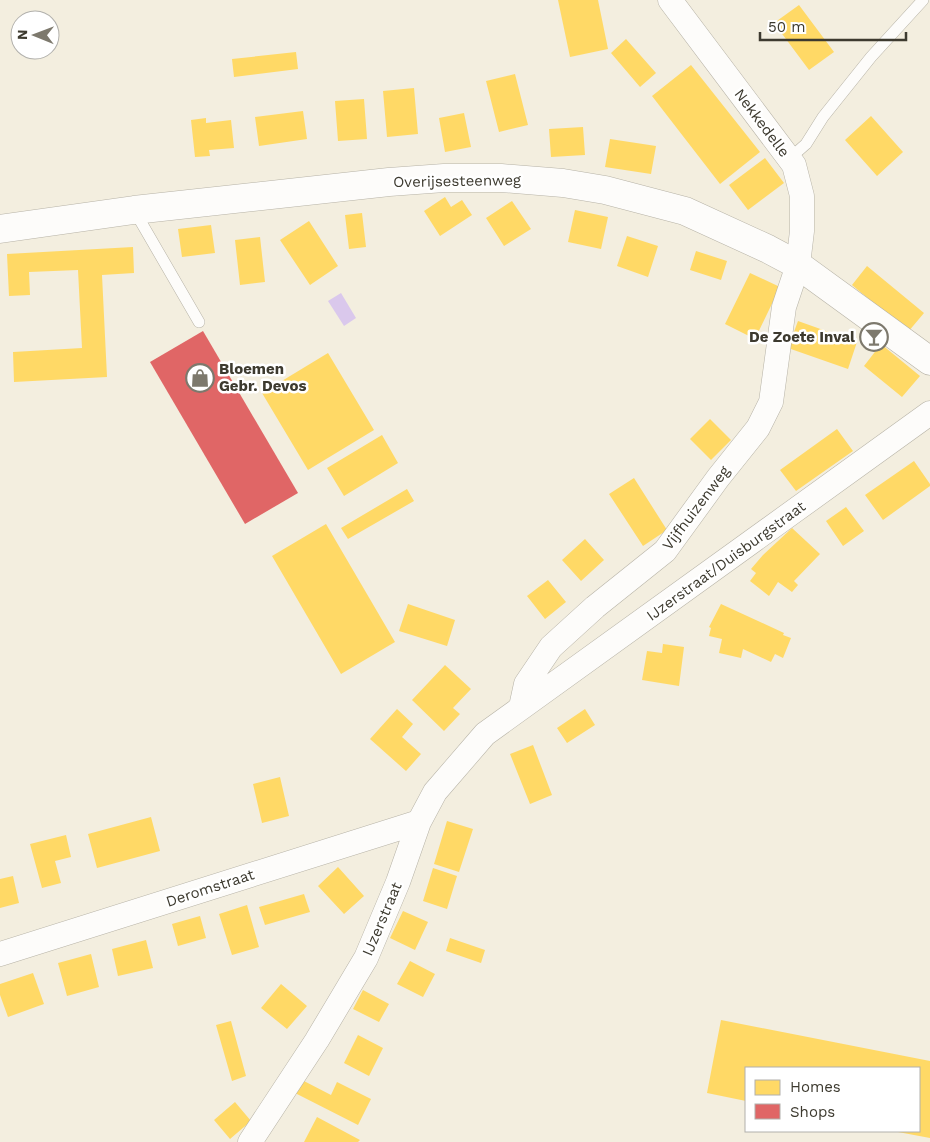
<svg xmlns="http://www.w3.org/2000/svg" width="930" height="1142" font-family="'Work Sans',sans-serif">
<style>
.water{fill:#dac8ec}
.homes{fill:#ffd966}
.shops{fill:#e06666}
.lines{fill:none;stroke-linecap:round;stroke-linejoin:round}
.lane-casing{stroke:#b6b2a6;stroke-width:12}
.street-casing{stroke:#b6b2a6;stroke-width:25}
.secondary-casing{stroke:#b6b2a6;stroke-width:29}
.lane{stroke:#fdfcfa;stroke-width:11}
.street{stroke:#fdfcfa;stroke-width:24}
.secondary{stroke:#fdfcfa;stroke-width:28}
.labels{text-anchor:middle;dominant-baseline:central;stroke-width:5;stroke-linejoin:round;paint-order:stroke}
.street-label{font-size:15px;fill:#3d3a2f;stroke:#fff}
.poi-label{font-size:15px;font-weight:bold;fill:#3d3a2f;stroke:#fff;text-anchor:end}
</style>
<rect width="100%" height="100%" fill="#f3eedf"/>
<path class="water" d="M341,293l15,25 -12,8 -16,-25z"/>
<path class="homes" d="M558,0h40l10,49 -38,8z
M799,5l35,47 -25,18 -35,-47z
M626,39l30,34 -16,14 -29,-34z
M296,52l2,17 -64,8 -2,-18z
M691,65l69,87 -40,32 -68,-88z
M515,74l13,51 -29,7 -13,-51z
M414,88l4,46 -31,3 -4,-46z
M364,99l3,40 -29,2 -3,-40z
M303,111l4,28 -48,7 -4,-29z
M464,113l7,34 -26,5 -6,-34z
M871,116l32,36 -26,24 -32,-36z
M206,118v5l25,-3 3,28 -25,2 1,6 -15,1 -4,-37z
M583,127l2,28 -34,2 -2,-28z
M610,139l46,7 -5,28 -46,-7z
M765,158l19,25 -36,27 -19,-25z
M445,197l6,10 11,-7 10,15 -32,21 -16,-25z
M512,201l19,28 -27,17 -18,-28z
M575,210l33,7 -7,32 -33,-7z
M362,213l4,34 -17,2 -4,-34z
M309,221l29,45 -28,19 -30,-45z
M211,225l4,28 -33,4 -4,-28z
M627,236l31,10 -10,31 -31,-11z
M260,237l5,45 -25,3 -5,-45z
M133,247l1,26 -32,2 5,102 -93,5 -1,-30 69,-4 -4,-78 -49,2 1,23 -21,1 -2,-42z
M696,251l31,10 -6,19 -31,-10z
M867,266l57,47 -16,19 -56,-47z
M750,273l30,14 -25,52 -30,-15z
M798,321l59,21 -9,27 -60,-21z
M881,344l39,32 -18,21 -38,-31z
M328,353l46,77 -66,40 -46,-77z
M710,419l21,21 -20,20 -21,-21z
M837,429l16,22 -57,40 -16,-21z
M382,435l16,28 -54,33 -17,-28z
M914,461l16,23v2l-47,34 -18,-25z
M634,478l33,52 -24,16 -34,-52z
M407,489l7,12 -66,38 -7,-11z
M846,507l18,24 -21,15 -17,-25z
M326,524l69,118 -54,32 -69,-118z
M792,528l28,26 -26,27 4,4 -6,7 -14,-10 -9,14 -19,-15 6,-8 -5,-4 12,-14z
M585,539l19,21 -23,21 -19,-21z
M548,580l18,22 -21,17 -18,-23z
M408,604l47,16 -8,26 -48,-15z
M721,604l63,29 -1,2 8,3 -8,20 -8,-4 -4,8 -28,-13 -2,9 -22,-5 3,-14 -13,-3 2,-8 -2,-1z
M663,644l21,3 -5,39 -37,-6 5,-29 15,2z
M445,665l26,24 -18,19 7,6 -16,17 -32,-31z
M397,709l16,15 -11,13 19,17 -15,17 -36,-32z
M585,709l10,16 -28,18 -10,-15z
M533,745l19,50 -22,9 -20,-50z
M280,777l9,39 -27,7 -9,-39z
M151,817l9,34 -63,17 -9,-34z
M447,821l26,8 -14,43 -25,-8z
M66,835l5,22 -16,4 6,22 -19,5 -12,-44z
M338,867l26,29 -20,18 -26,-28z
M433,868l24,8 -10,33 -24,-8z
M13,876l6,27 -19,5v-29z
M304,894l6,18 -45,13 -6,-18z
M247,905l12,42 -27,8 -13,-41z
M403,911l25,11 -13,28 -25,-12z
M200,916l6,22 -28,8 -6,-22z
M450,938l35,12 -4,13 -35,-12z
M146,940l7,28 -35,8 -6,-27z
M91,954l8,33 -32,9 -9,-33z
M410,961l25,13 -12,23 -26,-13z
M33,973l11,31 -36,13 -8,-22v-11z
M281,984l26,22 -20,23 -26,-21z
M363,990l26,14 -10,18 -26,-13z
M721,1020l209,41v77l-32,-6 21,-1v-63h-173v33l-39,-8z
M231,1021l15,55 -14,5 -16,-56z
M358,1035l25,13 -14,28 -25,-13z
M302,1080l29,15 6,-13 34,17 -13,26 -63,-32z
M235,1102l16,19 -21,18 -16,-19z
M317,1117l43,23 -2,2h-54z"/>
<path class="shops" d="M203,331l95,162 -53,31 -95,-162z"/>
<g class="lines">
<defs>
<path id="lane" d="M789,159l17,-15 17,-27 48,-60 52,-57
M134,210l65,112"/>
<path id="street" d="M521,707l5,-23 25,-37 44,-40 70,-56 53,-73 40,-50 13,-26 13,-95 14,-42 4,-34v-35l-8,-31 -124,-165
M0,954l419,-132
M250,1142l67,-102 49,-82 32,-76 21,-60 16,-30 50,-58 445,-321"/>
<path id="secondary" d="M0,229l134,-19 255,-28 55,-4h57l62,5 42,7 80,21 83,38 30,16 132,96"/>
</defs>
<use href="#lane" class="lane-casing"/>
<use href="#street" class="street-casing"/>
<use href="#secondary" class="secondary-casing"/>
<use href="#lane" class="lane"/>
<use href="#street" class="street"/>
<use href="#secondary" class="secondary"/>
</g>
<defs>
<symbol id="bar-ring" viewBox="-11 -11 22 22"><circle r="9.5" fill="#fff" stroke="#7d796d" stroke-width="1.5"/><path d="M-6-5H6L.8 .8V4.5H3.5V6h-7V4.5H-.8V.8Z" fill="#7d796d"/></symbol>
<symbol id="shop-ring" viewBox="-11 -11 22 22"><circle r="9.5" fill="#fff" stroke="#7d796d" stroke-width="1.5"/><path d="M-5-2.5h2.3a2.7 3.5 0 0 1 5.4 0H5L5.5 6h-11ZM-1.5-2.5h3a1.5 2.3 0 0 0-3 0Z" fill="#7d796d"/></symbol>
</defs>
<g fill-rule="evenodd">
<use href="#bar-ring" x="858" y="321" width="32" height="32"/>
<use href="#shop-ring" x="184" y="362" width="32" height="32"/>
</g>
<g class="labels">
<g class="street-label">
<text transform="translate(762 123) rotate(53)">Nekkedelle</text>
<text transform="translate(457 181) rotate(-1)">Overijsesteenweg</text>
<text transform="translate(696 508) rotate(-53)">Vijfhuizenweg</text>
<text transform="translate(726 561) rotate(-36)">IJzerstraat/Duisburgstraat</text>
<text transform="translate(210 888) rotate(-18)">Deromstraat</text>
<text transform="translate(382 919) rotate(-67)">IJzerstraat</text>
</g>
<g class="poi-label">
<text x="855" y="337">De Zoete Inval</text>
<text x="219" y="369" text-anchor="start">Bloemen<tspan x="219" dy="17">Gebr. Devos</tspan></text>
</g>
</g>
<rect x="745" y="1067" width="175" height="65" fill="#ffffff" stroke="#b1b0ac"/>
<rect x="755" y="1080" width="25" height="15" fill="#ffd966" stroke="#b1b0ac"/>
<text x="790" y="1092" font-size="15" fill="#3d3a2f">Homes</text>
<rect x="755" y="1104" width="25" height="15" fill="#e06666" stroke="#b1b0ac"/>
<text x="790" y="1117" font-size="15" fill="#3d3a2f">Shops</text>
<g transform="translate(35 35) rotate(271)"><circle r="24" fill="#ffffff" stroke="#b1b0ac"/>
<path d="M0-4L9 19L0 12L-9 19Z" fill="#7d796d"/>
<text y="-8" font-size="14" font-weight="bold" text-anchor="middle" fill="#3d3a2f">N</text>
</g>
<path d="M760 32v8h146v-8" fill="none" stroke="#3d3a2f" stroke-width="2.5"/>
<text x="768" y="32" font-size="15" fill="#3d3a2f" stroke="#ffffff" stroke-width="4" paint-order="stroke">50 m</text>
</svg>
